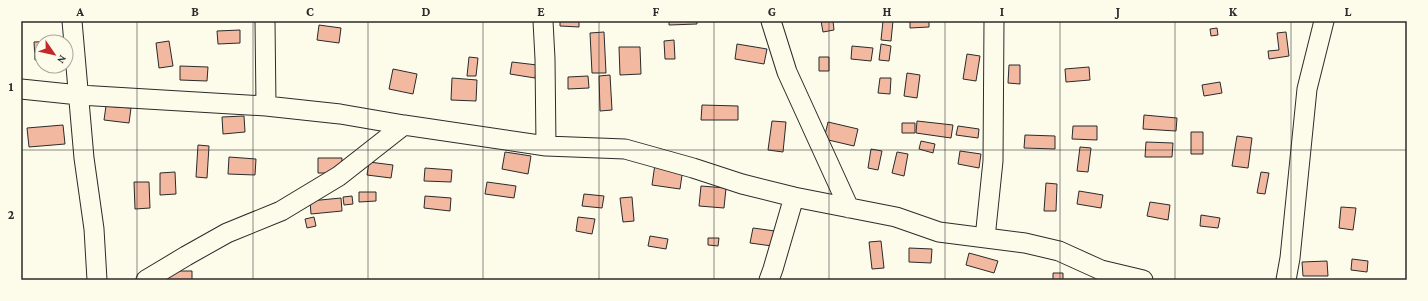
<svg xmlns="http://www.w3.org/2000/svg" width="1428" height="301" font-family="'Crimson Pro',serif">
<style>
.building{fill:#f2b8a0;stroke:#2b2b2b}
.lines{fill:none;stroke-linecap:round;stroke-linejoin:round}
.minor-casing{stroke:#2b2b2b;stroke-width:21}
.minor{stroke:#fdfbea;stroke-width:19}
.grid{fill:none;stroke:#2b2b2b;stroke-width:1;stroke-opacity:0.55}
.neatline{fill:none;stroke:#2b2b2b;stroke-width:1.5}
.grid-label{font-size:13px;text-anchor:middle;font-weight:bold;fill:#2b2b2b}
</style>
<rect width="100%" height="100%" fill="#fdfbea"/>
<path class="building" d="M560,21h19v6l-19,-1z
M669,21h28v3l-28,1z
M821,21h12l1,9 -11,2z
M883,21h10l-2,20 -10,-1z
M910,21h19v6l-19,1z
M319,25l22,3 -2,15 -22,-3z
M1217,28l1,7 -7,1 -1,-7z
M240,30v13l-22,1 -1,-13z
M604,32l2,41h-14l-2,-40z
M1286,32l3,24 -20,3 -1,-8 11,-1 -2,-17z
M674,40l1,19h-10l-1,-18z
M58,41l-16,1v18h-7l-1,-18z
M169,41l4,25 -14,2 -3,-25z
M737,44l30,5 -3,15 -29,-5z
M881,44l10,2 -2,15 -10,-1z
M852,46l21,2 -2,13 -20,-2z
M619,47h21l1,27 -21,1z
M967,54l13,2 -4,25 -13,-2z
M469,57l9,1 -2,18h-9z
M819,57h10v14h-10z
M512,62l25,3 -2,13 -25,-4z
M1009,65h11v19l-12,-1z
M180,66l28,1 -1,14 -27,-1z
M1089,67l1,13 -24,2 -1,-13z
M393,69l24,5 -4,20 -24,-5z
M907,73l13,2 -3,23 -13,-2z
M610,75l2,35 -12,1 -1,-35z
M588,76l1,12 -21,1v-12z
M452,78l25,2 -1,21 -25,-1z
M880,78h11l-1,16 -12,-1z
M1220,82l2,11 -18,3 -2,-11z
M702,105l36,1v14h-37z
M106,106l25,2 -2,15 -25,-3z
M1144,115l33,3 -1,13 -33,-2z
M244,116l1,16 -22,2 -1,-17z
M772,121l14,1 -3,30 -15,-2z
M917,121l36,4 -2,13 -35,-5z
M828,122l30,7 -4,17 -30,-7z
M902,123h13v10h-13z
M63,125l2,19 -36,3 -2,-19z
M958,126l21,3 -1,9 -22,-3z
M1073,126h24v14l-25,-1z
M1191,132h12v22h-12z
M1025,135l30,1v13l-31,-1z
M1237,136l15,2 -4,30 -16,-2z
M921,141l14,3 -2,9 -14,-4z
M1146,142l27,1 -1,14h-27z
M198,145l11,1 -2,32 -11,-1z
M1080,147l11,1 -3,24 -11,-1z
M871,149l11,2 -4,19 -10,-2z
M960,151l21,3 -2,14 -21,-4z
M505,152l26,4 -3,18 -26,-5z
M897,152l11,2 -4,22 -12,-3z
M229,157l27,2 -1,16 -27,-1z
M318,158h24l-1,15h-23z
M369,162l24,3 -2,13 -24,-3z
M655,164l28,4 -3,21 -28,-4z
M425,168l27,2 -1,12 -27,-1z
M175,172l1,22 -16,1v-22z
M1261,172l8,1 -4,21 -8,-1z
M134,182h15l1,26 -15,1z
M487,182l29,4 -2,12 -29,-4z
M1046,183l11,1 -1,27h-12z
M701,186l25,2 -2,20 -25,-2z
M1079,191l24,4 -2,13 -24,-4z
M359,192h17v9l-17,1z
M584,194l20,2 -2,12 -20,-2z
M352,196l1,8 -9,1 -1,-8z
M425,196l26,2 -1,13 -26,-3z
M632,197l2,24 -11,1 -3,-24z
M341,198l1,13 -31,3 -1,-13z
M1150,202l20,3 -2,15 -21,-4z
M1341,207l15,1 -3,22 -14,-2z
M1201,215l19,3 -2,10 -18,-2z
M314,217l2,9 -9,2 -2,-9z
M578,217l17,2 -3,15 -16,-3z
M753,228l22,3 -3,15 -22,-3z
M650,236l18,3 -2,10 -18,-3z
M708,238h11l-1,8 -10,-1z
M881,241l3,27 -12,1 -3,-27z
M909,248l23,1 -1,14 -22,-1z
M969,253l29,8 -4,12 -28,-8z
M1352,259l16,2 -1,11 -16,-2z
M1327,261l1,15h-25l-1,-14z
M164,271h28v9h-28z
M1053,273h10v7h-10z"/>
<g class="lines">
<defs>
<path id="minor" d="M72,21l12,137 10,71 3,51
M265,21l1,85
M543,21l2,38 1,87
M771,21l16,51 62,136
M21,89l58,6 187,11 74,8 64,11 142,21 79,3 68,19 49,16 52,13 102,20 43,15 86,11 34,8 42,19 42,10
M985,238l8,-77 1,-140
M146,280l40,-24 41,-23 54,-22 58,-35 65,-51
M769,280l4,-11 21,-72
M1286,280l4,-22 17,-169 17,-68"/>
</defs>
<use href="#minor" class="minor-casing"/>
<use href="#minor" class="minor"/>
</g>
<path class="grid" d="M137,21v259M253,21v259M368,21v259M483,21v259M599,21v259M714,21v259M829,21v259M945,21v259M1060,21v259M1175,21v259M1291,21v259M21,150h1386"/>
<rect width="1428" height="301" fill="none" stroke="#fdfbea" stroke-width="44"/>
<g transform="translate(54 54) rotate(124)"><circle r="19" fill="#fdfbea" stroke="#a9a89e"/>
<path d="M0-3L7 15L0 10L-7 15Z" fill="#c62828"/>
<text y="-6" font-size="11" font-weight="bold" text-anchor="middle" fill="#2b2b2b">N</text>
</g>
<rect x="22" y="22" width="1384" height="257" class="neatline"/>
<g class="grid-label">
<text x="80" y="16">A</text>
<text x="195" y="16">B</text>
<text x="310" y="16">C</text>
<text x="426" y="16">D</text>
<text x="541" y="16">E</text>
<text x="656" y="16">F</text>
<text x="772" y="16">G</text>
<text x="887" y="16">H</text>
<text x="1002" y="16">I</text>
<text x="1118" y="16">J</text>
<text x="1233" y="16">K</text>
<text x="1348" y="16">L</text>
<text x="11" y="91">1</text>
<text x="11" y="219">2</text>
</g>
</svg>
